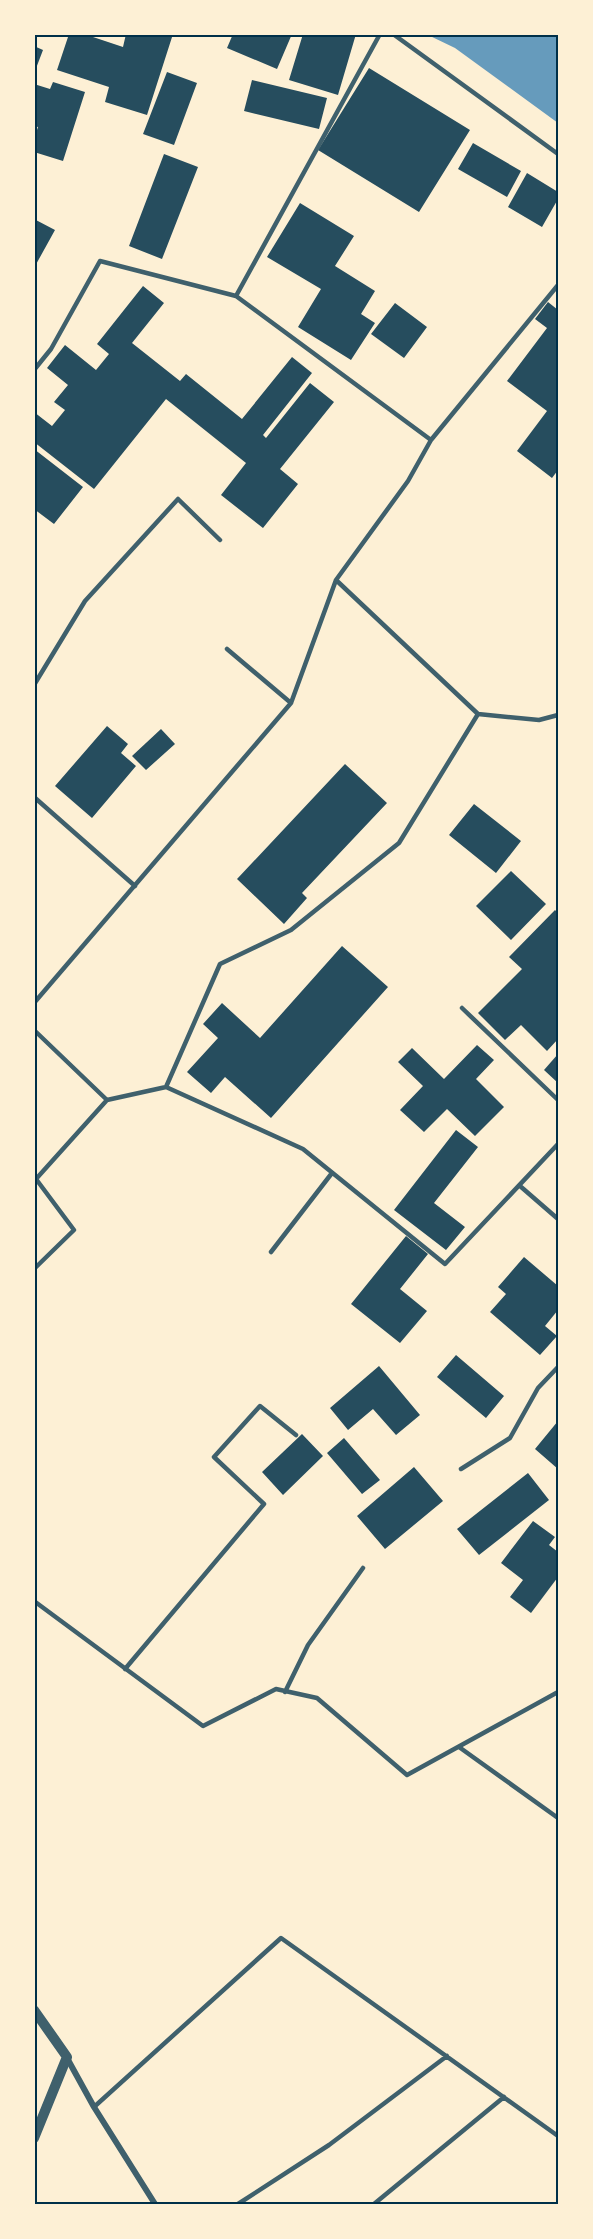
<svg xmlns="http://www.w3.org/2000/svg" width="593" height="2239" font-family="Inter,sans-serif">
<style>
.water{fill:#669bbc}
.building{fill:#264d5e}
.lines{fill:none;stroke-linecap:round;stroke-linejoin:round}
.service{stroke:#3f606c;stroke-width:4.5}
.minor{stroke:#3f606c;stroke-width:6}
.tertiary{stroke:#3f606c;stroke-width:10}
.neatline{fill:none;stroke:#003049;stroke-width:2}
</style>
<rect width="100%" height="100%" fill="#fdf0d5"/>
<path class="water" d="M428,35h130v88l-103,-75z"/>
<path class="building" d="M69,34h15l39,13 3,-13h47l-26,81 -42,-13 4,-15 -52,-17z
M233,34h59l-15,35 -50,-21z
M303,34h53l-18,61 -49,-15z
M34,46l9,4 -8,21h-1z
M369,68l101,62 -51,82 -101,-62z
M167,72l30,11 -23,62 -31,-11z
M252,80l75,18 -8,31 -75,-18z
M53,82l32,10 -22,69 -29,-9v-13l4,-12 -4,-1v-42l16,5z
M473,143l48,28 -14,26 -49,-28z
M164,154l34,13 -36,92 -33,-13z
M527,173l31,19v7l-16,28 -34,-20z
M300,203l54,33 -19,30 40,25 -14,23 14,9 -24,37 -53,-33 23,-38 -54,-32z
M34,219l21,11 -21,38z
M143,286l21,17 -32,40 48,38 6,-7 56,45 50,-62 20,16 -49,62 3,3 44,-55 24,19 -54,67 18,15 -35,44 -42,-33 25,-32 -80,-64 -72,90 -60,-47v-30l18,14 13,-16 -11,-8 14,-17 -21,-17 18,-23 31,25 13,-16 -12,-10z
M548,302l10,8v160l-6,8 -35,-27 30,-40 -40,-30 40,-53 -12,-9z
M395,303l32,24 -23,31 -33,-24z
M34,449l49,38 -29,37 -20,-15z
M107,726l21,18 -7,9 15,13 -44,52 -37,-32z
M161,729l14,15 -29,26 -14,-14z
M345,764l42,39 -85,90 5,5 -23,26 -47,-45z
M474,804l47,37 -25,32 -47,-38z
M511,871l35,33 -35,36 -35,-34z
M555,910l3,3v126l-11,12 -26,-26 -16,15 -27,-27 44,-44 -13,-12z
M342,946l46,41 -117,131 -46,-41 -14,16 -24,-21 31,-34 -15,-14 19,-21 38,35z
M477,1045l17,15 -18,19 28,28 -29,29 -28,-27 -23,23 -24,-22 23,-24 -25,-24 14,-14 32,31z
M558,1054v29l-14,-13z
M456,1130l22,17 -44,56 31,24 -19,23 -52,-40z
M406,1236l22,18 -28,35 27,22 -27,32 -49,-39z
M524,1257l34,29v24l-13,16 12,10 -17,19 -50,-43 16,-18 -8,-7z
M456,1355l48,41 -18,22 -49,-41z
M379,1366l41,49 -24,20 -23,-26 -25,21 -18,-22z
M558,1421v48l-23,-20z
M302,1434l21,22 -40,39 -21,-23z
M344,1438l36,42 -18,14 -35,-41z
M414,1467l29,34 -58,48 -28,-33z
M528,1473l21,27 -70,55 -22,-26z
M533,1521l22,16 -6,8 9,7v25l-27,36 -21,-16 13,-17 -22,-17z"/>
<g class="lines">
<path class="service" d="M393,34l165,120
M236,296l144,-262
M34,370l17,-21 49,-88 136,35 195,144
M336,580l142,134 61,6 19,-5
M227,649l64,54
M34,685l51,-84 93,-102 42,41
M34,797l101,89
M34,1003l257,-300 45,-123 72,-99 23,-41 127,-155
M462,1008l96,92
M34,1030l73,70 59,-13 137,62 142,115 113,-120
M166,1087l54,-123 71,-34 108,-87 79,-129
M520,1186l38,33
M271,1252l61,-79
M34,1269l40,-39 -38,-51 71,-79
M461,1469l49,-31 28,-50 20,-21
M34,1601l169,125 73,-37 41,9 90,77 151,-83
M125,1669l139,-165 -50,-47 46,-51 36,29
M285,1692l23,-47 55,-77
M459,1747l99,71
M94,2107l187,-169 277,198
M238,2204l91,-59 118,-89
M374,2204l130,-107"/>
<path class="minor" d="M67,2058l27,49 61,97"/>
<path class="tertiary" d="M34,2010l33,47 -33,81"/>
</g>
<rect width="593" height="2239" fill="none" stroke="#fdf0d5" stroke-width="72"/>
<rect x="36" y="36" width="521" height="2167" class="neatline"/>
</svg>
